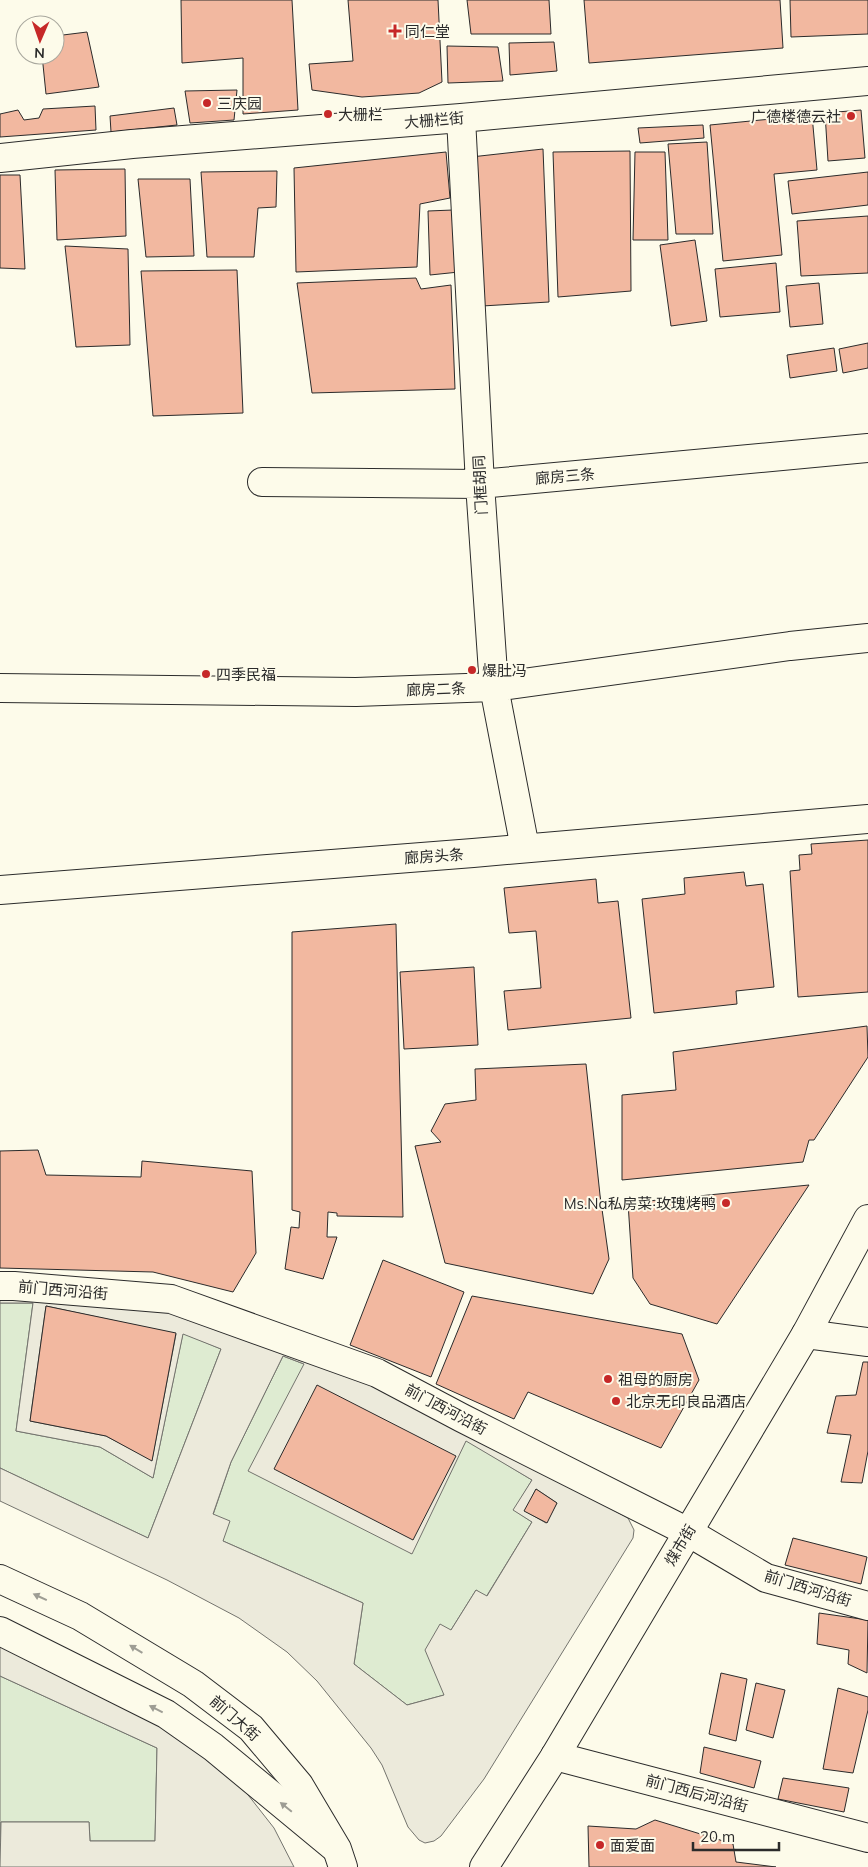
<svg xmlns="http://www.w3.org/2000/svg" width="868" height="1867" font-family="Mulish,'Noto Sans SC',sans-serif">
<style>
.green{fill:#deebd1;stroke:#74746e}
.parking{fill:#eceadb;stroke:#74746e;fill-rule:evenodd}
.building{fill:#f2b8a0;stroke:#2b2b2b}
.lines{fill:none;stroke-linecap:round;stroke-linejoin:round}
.minor-casing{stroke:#2b2b2b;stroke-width:30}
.major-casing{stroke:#2b2b2b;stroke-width:30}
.minor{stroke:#fdfbea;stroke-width:28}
.major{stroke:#fdfbea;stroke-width:28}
.oneway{fill:#9e9d94}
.poi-dot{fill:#c62828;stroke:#fdfbea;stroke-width:2}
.labels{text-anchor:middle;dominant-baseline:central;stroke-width:4;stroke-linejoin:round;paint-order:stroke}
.poi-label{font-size:15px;fill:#2b2b2b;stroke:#fdfbea;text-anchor:start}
.street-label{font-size:15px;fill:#2b2b2b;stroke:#fdfbea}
</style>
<rect width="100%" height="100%" fill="#fdfbea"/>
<path class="green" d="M0,1303h33l-17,128 84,16 53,31 30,-145 38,16 -73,189 -148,-70z
M283,1356l21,8 107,190 55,-114 66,40 -18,30 18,12 -46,75 -10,-7 -25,40 -7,65 -37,10 -53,-41 9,-61 -140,-62 -10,-26 18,-53z
M0,1676l157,72 -2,93h-65l-1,-19h-88l-1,20z"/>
<path class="parking" d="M0,1296l166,11 210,75 252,136 6,12 -1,8 -149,241 -43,57 -7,5 -9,2 -6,-3 -11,-13 -26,-62 -11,-17 -54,-67 -30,-29 -48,-34 -72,-38 -167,-79v-33l148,70 73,-189 -38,-15 -30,144 -53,-31 -84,-16 17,-128h-33zM46,1306l130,28 -24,126 -46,-24 -76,-15zM283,1356l21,8 -56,107 164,83 54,-113 66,39 -19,30 19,12 -45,74 -11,-6 -25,40 -11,-6 -15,26 19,45 -37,10 -53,-41 9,-61 -140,-62 7,-20 -17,-7 18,-52zM536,1489l21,14 -11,20 -21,-12z
M0,1639l130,64 104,74 40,51 20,39h-294l1,-45h88l1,19h65l2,-93 -157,-72z"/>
<path class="building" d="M181,0h111l6,110 -55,4v-56l-61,5z
M348,0h90l4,82 -23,11 -57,4 -50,-7 -3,-26 44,-3z
M467,0h82l2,34h-80z
M584,0h196l3,48 -194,15z
M790,0h78v34l-77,3z
M87,32l12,55 -53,7 -4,-39h13v-19z
M554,42l3,29 -47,4 -1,-32z
M447,46l51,1 5,34 -55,2z
M237,90l-3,30 -44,3 -5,-32z
M95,106l1,24 -96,7v-23l18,-4 6,10 15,-2 4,-9z
M174,108l3,17 -66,7 -1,-16z
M861,110l4,48 -37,3 -3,-48z
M812,115l5,55 -43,4 8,81 -59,6 -13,-136z
M703,125l1,13 -64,5 -2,-15z
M707,142l6,92h-37l-8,-90z
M543,149l6,153 -67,4 -11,-149z
M630,151l1,140 -73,6 -5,-145z
M446,152l4,46 -30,6 -3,63 -121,5 -2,-104z
M635,152h30l3,88h-35z
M125,169l1,67 -69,4 -2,-70z
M277,171l-1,36 -18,1 -4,49h-47l-6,-85z
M868,172v33l-76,9 -4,-33z
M0,175h20l5,94 -25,-1z
M138,179h52l4,77 -48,1z
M453,210l6,62 -29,3 -2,-64z
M868,216v57l-67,3 -4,-55z
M695,240l12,81 -36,5 -11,-81z
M65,246l63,3 2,96 -54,2z
M776,263l4,49 -60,5 -5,-48z
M237,270l6,143 -90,3 -12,-145z
M416,278l5,11 30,-4 4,104 -143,4 -15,-110z
M819,283l4,41 -33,3 -4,-41z
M868,343v25l-25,5 -4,-24z
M834,348l3,23 -47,7 -3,-23z
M868,840v152l-70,5 -8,-126 10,-1 -1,-15 13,-1 -1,-10z
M744,872l2,14 17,-2 11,103 -38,4 1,13 -83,9 -12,-114 43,-5 -1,-16z
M596,879l2,24 20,-2 13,117 -123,12 -4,-39 37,-3 -5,-57 -27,2 -5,-45z
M396,924l7,293 -66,-1v-3l-9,-1 -1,25h10l-14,42 -38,-10 6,-42 8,1 1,-16 -8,-2v-278z
M474,967l4,78 -74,4 -4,-77z
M867,1026l1,31 -54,83h-5l-6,22 -181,18v-85l54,-5 -3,-38z
M586,1064l14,131 9,64 -16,35 -148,-31 -30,-117 26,-4 -10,-11 14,-27 31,-4 -1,-31z
M38,1150l8,25 95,2 1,-16 110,10 4,82 -23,39 -80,-20 -153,-4v-117z
M809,1185l-92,139 -67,-20 -17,-26 -5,-75z
M383,1260l81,32 -33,85 -81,-32z
M472,1296l210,38 17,46 -38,68 -133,-56 -14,27 -78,-35z
M46,1306l130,27 -24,128 -46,-25 -76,-15z
M863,1362h5v89l-6,32 -21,-1 10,-47 -24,-2 9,-37 20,-1z
M317,1385l139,71 -43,84 -139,-71z
M536,1489l21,14 -10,20 -23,-12z
M793,1538l74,19 -6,27 -76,-19z
M819,1613l49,7 -1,53 -19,-9 1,-14 -32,-6z
M721,1673l26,6 -11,62 -27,-7z
M756,1683l29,7 -12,48 -27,-8z
M838,1688l30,9v13l-15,63 -30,-4z
M704,1747l57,14 -7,27 -54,-15z
M783,1778l66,10 -5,24 -66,-13z
M655,1820l78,24 3,18 40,5h-187l-1,-41 48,3z"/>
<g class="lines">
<defs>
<path id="minor" d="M461,118l19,366 14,203 31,161
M0,158l132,-14 329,-26 407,-37
M262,482l218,2 388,-36
M0,688l356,4 138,-5 296,-41 78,-8
M0,890l473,-37 395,-34
M0,1286h14l157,13 206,74 85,45 226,114 78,46 102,28
M806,1334l62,8
M0,1631l166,83 47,33 121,100
M555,1756l313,82"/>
<path id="major" d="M0,1579l80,37 113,68 58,44 48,57 38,64 6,18
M484,1867l71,-111 251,-422 62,-115"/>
</defs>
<use href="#minor" class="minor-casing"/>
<use href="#major" class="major-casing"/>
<use href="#minor" class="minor"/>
<use href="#major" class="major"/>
</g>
<defs><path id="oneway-solid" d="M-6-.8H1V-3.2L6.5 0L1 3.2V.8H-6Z" transform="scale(1.25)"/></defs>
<g class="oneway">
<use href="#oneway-solid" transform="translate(40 1597) rotate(-155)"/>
<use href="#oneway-solid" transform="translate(136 1649) rotate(-149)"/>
<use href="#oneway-solid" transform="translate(156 1709) rotate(-153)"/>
<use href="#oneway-solid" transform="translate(286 1807) rotate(-141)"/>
</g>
<g class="poi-dot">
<path d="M392.5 23.5h5v5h5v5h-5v5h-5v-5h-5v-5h5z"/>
<circle cx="207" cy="103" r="5"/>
<circle cx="328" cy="114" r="5"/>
<circle cx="851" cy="116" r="5"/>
<circle cx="472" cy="670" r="5"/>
<circle cx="206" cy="674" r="5"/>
<circle cx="726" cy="1203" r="5"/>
<circle cx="608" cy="1379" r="5"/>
<circle cx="616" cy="1401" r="5"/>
<circle cx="600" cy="1845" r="5"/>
</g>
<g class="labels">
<g class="poi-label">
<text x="405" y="31">同仁堂</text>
<text x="217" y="103">三庆园</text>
<text x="338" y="114">大栅栏</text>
<text x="841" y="116" text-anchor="end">广德楼德云社</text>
<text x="482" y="670">爆肚冯</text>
<text x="216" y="674">四季民福</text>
<text x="716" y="1203" text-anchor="end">Ms.Na私房菜·玫瑰烤鸭</text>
<text x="618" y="1379">祖母的厨房</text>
<text x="626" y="1401">北京无印良品酒店</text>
<text x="610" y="1845">面爱面</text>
</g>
<g class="street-label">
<text transform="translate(434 120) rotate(-5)">大栅栏街</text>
<text transform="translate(565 476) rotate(-5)">廊房三条</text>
<text transform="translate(480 485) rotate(-93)">门框胡同</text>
<text transform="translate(436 689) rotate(-2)">廊房二条</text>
<text transform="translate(434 856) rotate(-4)">廊房头条</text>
<text transform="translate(63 1290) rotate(5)">前门西河沿街</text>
<text transform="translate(446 1409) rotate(28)">前门西河沿街</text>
<text transform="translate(680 1545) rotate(-59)">煤市街</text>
<text transform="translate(808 1588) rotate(17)">前门西河沿街</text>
<text transform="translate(235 1718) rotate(41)">前门大街</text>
<text transform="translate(697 1793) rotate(15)">前门西后河沿街</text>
</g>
</g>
<g transform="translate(40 40) rotate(182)"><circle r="24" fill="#fdfbea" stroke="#a9a89e"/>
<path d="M0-4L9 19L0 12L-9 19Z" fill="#c62828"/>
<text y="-8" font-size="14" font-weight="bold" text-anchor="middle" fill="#2b2b2b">N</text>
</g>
<path d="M693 1842v8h86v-8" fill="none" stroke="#2b2b2b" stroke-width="2.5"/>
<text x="700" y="1842" font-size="15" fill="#2b2b2b" stroke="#fdfbea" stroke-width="4" paint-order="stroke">20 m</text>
</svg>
